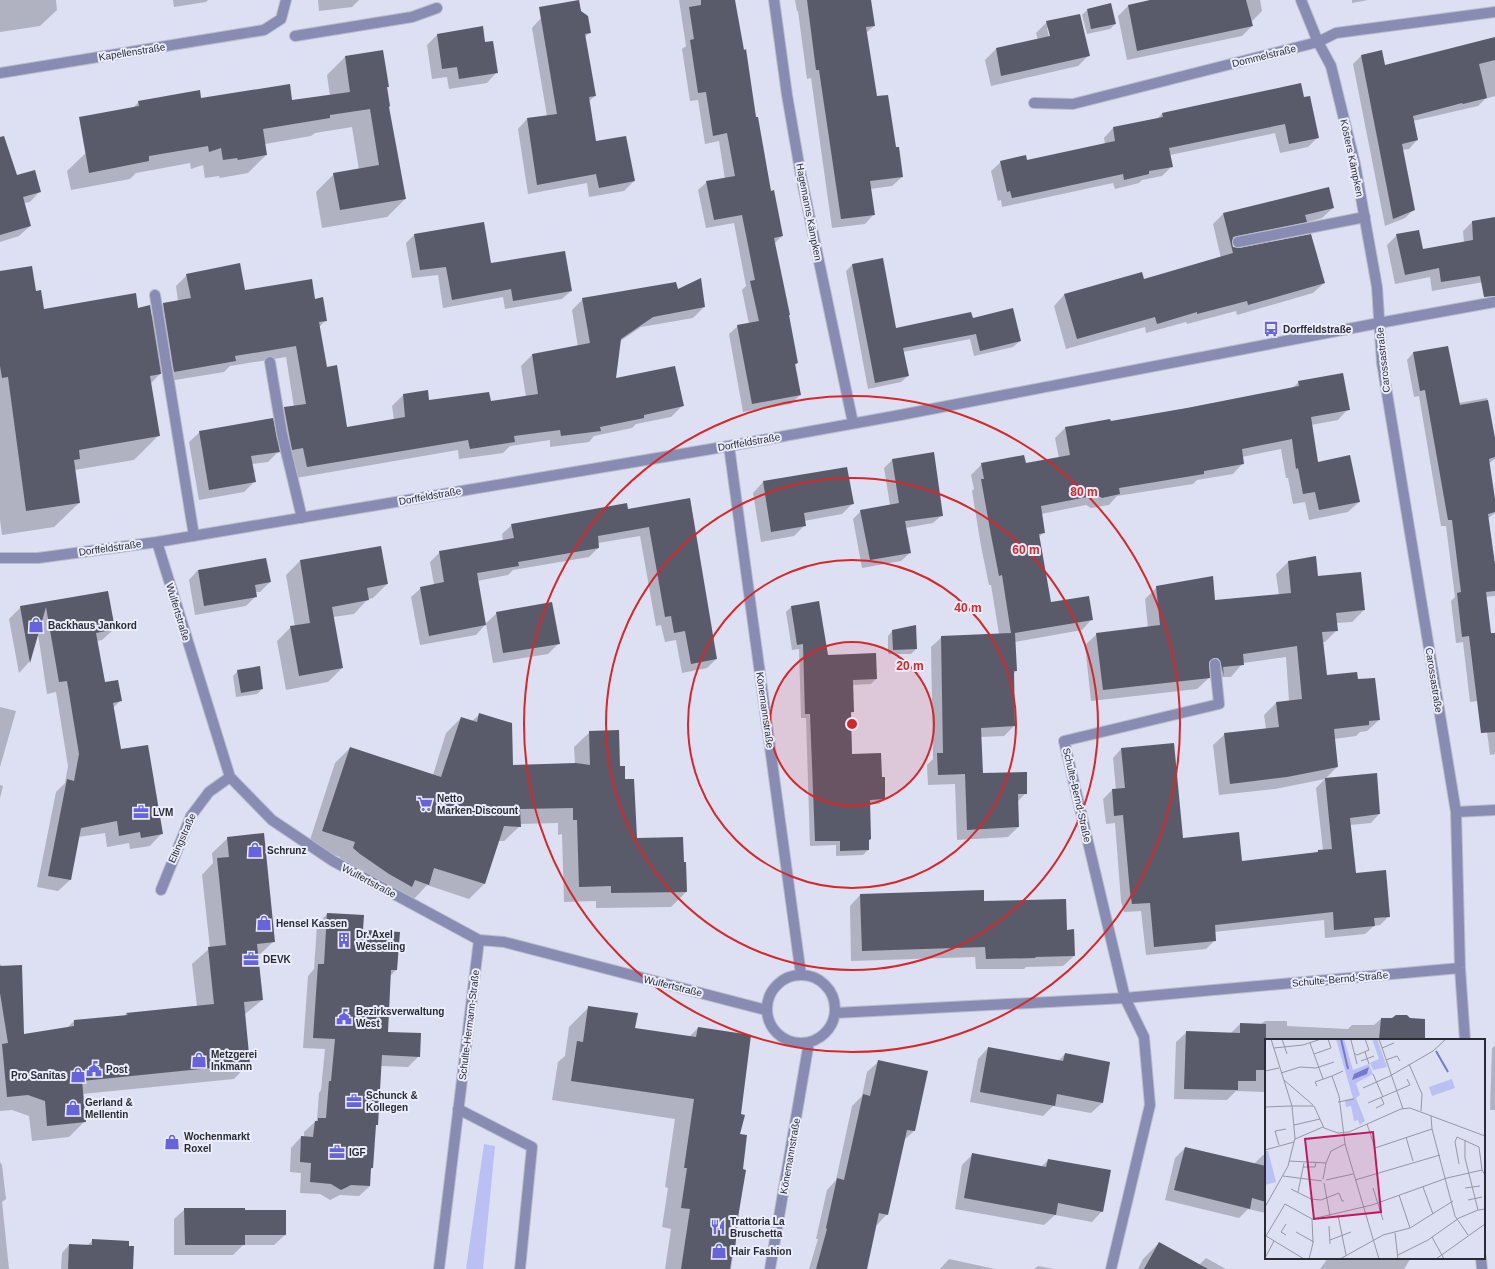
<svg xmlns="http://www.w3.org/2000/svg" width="1495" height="1269" font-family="Helvetica,sans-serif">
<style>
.green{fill:#bbc0f4}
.shadow{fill:#0003;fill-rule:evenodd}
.building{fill:#595a6a}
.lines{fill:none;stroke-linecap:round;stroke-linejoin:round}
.minor-casing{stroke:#b9bbcc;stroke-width:12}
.minor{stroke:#888cb2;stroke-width:10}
.ring{fill:none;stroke:#d62828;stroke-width:2}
.labels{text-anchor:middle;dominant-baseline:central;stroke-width:4;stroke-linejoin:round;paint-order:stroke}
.street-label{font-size:10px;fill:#2a2b32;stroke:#ebedfc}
.poi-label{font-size:10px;font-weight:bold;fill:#2a2b32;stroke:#ebedfc;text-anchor:start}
.inset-river{fill:none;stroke:#7679ce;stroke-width:2}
.inset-road{fill:none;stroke:#9597a5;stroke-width:1}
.view{fill:#c2185b;fill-opacity:0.15;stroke:#c2185b;stroke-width:2}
.inset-edge{fill:none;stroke:#2a2b32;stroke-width:2}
.centre{fill:#d62828;stroke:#ebedfc;stroke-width:2}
.ring-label{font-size:12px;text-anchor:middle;font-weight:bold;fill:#d62828;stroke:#ebedfc;stroke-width:4;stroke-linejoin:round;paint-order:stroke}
</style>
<rect width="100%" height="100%" fill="#dddff2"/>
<path class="green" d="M484,1144l11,2 -12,123h-17z"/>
<path class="shadow" d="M0,0h56l1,10 -17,16 -40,6z
M173,0h35l-2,2 -32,5z
M318,0h41l-7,7 -33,4z
M679,0h55l36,192 12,44 -8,8 23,119 -2,2 5,30 -9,9 -48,8 -14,-78 9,-8 11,-2 -7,-34 4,-4 -12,-63 -28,5 -8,-38 9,-8 18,-3 -6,-38 -14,3 -7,-44 -8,1 -8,-52 4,-3z
M795,0h71l8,26 -8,7 10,64 19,52 7,28 -10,9 -22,3 4,25 -9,10 -33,4 -21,-150 -4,1 -9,-68h-1z
M1156,0h104l2,11 -11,11 1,4 -10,10 -115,24 -9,-44 10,-10z
M1352,0h16l-16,3z
M1087,10l28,14 -5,5 -23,5 -5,-19z
M541,18l49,14 -5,5 10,59 -7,6 7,40 39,39 -10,10 -35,6 -2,-14 -59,11 -10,-65 9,-10 20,-3 -15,-88z
M1047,22l41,34 -10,10 -87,20 -6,-26 11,-11 42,-9 -2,-7zM1047,28h2l3,13h-2z
M482,27l2,16 13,29 -10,11 -38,6 -2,-12 -15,2 -5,-34 10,-10z
M1495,38v58l-10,3 -7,7 -65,15 4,19 -8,9 -7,1 12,59 -9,9 -20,8 -32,-162 8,-8 24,11z
M345,57l43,29 -1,2 1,19 17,92 -18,18 -65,11 -6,-36 18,-18 25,-4 -7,-43 -37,6 -4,3 -46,8 1,11 -18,18 -28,5 -1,-2 -14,2 -2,-13 -12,4 -1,-6 -54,10 -6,6 -59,11 -4,-19 72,-69 62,-2 90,1 39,-5 -3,-21z
M1231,98l86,40 -9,9 -28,6 -5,-20 -105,22 2,11 -10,10 -20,4 -3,3 -24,6 -2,-6 -111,24 -1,-7 -3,1 -7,-30 10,-9 25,-1 79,-17 -1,-6 9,-10 43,-8 6,-6z
M0,177h17l23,14 -10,11 -6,1 6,23 -11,10 -19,6z
M1328,188l5,20 -11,10 -17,5 -10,9 -64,13 2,2 91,36 -11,10 -76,22 -1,-4 -49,13 -1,-2 -40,11 -1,-6 -79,22 -12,-43 10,-11 77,-22 2,7 78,-22 -8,-34 10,-10z
M1495,218v62l-63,11 -2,-14 -35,7 -8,-39 10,-10 26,16 41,-8 -1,-12 9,-9z
M415,234l76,30 80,27 -9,8 -57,10 -2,-12 -60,11 -5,-33 -26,3 -6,-35z
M882,260l13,69 77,-10 48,22 -7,6 -39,9 -4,-17 -67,13 5,24 -7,6 -33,7 -22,-118 6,-6z
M0,272l35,20 8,18 95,-1 13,7 12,-12 15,-3 -2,-15 11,-11 57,16 70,9 12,20 -7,7 7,41 21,60 47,-8 -2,-14 11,-11 26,7h61l36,-5 -5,-31 11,-11 46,-8 -6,-37 11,-11 94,-8 27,16 -11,11 -52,9 -22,15 -4,38 67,26 -11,11 -35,7 -4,4 -38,8 -5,6 -39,5v-7l-40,6 -7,7 -44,6 -1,-9 -162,28 -4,-19 -10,1 -2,-10 -12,12 -17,2 3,18 -10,10 -45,8 -10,-58 11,-10 72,-11 13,-13 9,-1 -8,-50 -56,9 -6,6 -61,10 -1,-10 -12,12 9,51 -25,25 -60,10 5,33 -25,24 -52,8 -2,-15z
M1413,353l46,50 28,-5 8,46v15l-7,5 7,49 -8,6 6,42h2v35l-10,1 5,37h5v120l-5,1 -5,-39 -7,-15 -8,1 -7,-60 -7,1 -5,-42 4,-4 -9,-71h-5l-22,-130 -5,1 -7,-37z
M1299,382l49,27 -10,11 -27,5 7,38 41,39 -11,10 -39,8 -4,-18 -12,2 -5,-26h-2l-5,-29 -39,8 1,6 -10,11 -36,6 -4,4 -76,12 -8,9 -18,3 -5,-3 -45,9 3,18 -6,6 12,65 42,16 -10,11 -67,12 1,29 -3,3 1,52 -10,10 -24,1 2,37 44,19 -9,9 1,25 -10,10 -51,3 -2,-56 -27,1 -1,-20 6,-6 -2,-112 11,-10 57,-3 -8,-49h-2l-8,-39 -9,-55 2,-2 -3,-14 11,-11h43l34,-6 -4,-20 10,-10 45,-5 182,-35z
M892,460l50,55 -9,8 -28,5 5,25 -9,8 -39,7 -9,-49 8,-8 29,-6 -6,-37z
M763,482l89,22 -10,10 -38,7 1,4 -11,11 -33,6 -8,-49z
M690,499l26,160 -9,9 -25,5 -6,-33 -11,2 -4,-17 -5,1 -16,-90 -42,7v5l-9,9 -76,13 -5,5 -31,6 8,43 12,-11 61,31 -10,10 -55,9 -7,-39 -10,11 -56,10 -9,-48 10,-9 13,-3 -4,-23 10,-10 63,-11 -1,-7 10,-9 115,-15z
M380,547l7,37 -14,14 -5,1 -14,15 -21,3 9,51 -14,14 -42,8 -9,-49 14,-14h4l-9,-52 14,-14z
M1288,562l29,15 47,33 -12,12 -16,1 1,7 -12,12h-2l3,34 32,4 21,40 -12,11 -7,1 -4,4 -22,3 3,28 -12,12 -50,10 -56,6 -6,-50 12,-11 41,-5 -2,-14 12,-12 13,-2 -3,-44 -43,6 -12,14h-10l-9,10 -2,-10 -13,12 -106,12 -6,-56 12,-11 51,-6 -3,-29 12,-12 57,15 65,-7 -3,-21z
M198,570l72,12 -10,10h-5l1,4 -10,10 -51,9 -6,-35z
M107,592l7,37 -12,11 -5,1 8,42 15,18 -7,7 8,42 40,84 -11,12 -20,3 -1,-6 -22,4 -2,-14 -27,4 -8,43 -12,11 -21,-4 19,-95 9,-9 3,-17 -12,-74 -9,2 -9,-60 -9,28 -10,11 -10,-54 12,-12z
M818,602l9,54 49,23 -5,5 -19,1 1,27 -3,2 2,41 29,23 3,21 -5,5h-10l-1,46 -5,5 -27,1v-11l-26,1 -4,-128h-5l-2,-69 -7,1 -6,-38 5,-5z
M893,630l23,19 -5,5h-23v-18z
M238,671l24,18 -5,5 -21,3 -3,-21z
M0,707l16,4 -16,56z
M480,714l32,52 63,-2 -1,-17 16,-15 29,35 5,13 12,59 47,24 3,29 -15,15 -75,1v-7l-32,1 -2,-68 -4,1v-12l-39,1 1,2 -16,15h-6l-14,43 -15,15 -42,-14 -14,15 -11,-4 -5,5 -24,-12 -35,-25 2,-7 -32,-11 27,-83 15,-15 83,27 13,-42 15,-15 11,3z
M1121,749l61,90 59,23 75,-9 2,-2 5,-1 -7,-62 9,-9 51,-5 3,40 -8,9 -21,2 5,49 34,42 -9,9 -6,1 -9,8 -40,4 -1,-18 -110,12 1,8 -9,9 -60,6 -5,-44 -17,1 -3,-11 -6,-78 -9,1 -3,-25 9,-9h4l-3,-32z
M0,785l3,1 -3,12z
M228,838l46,103 -17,16 5,43 -18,15 5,48 -15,16 -152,15 3,27 -16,16 -37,4 -3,-25 -17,-6 -12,1v-147l3,3 20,68 44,-7 7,-7 50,-5 2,-2 71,-8 -5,-42 18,-16 -8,-73 11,-12 -1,-10z
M860,895l123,7 83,29 8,25 -11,10 -37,1 -2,2h-48l-1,-12 -124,4 -1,-55z
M327,914l35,17 34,39 -6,6 -3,57 32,23 -11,11 -28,-1 -3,58 -2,2 -3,42 -2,2v16l-11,10 -19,-1 -10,5 -10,-6 -20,-1 1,-20 -11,-1 1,-24 10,-11 3,1v-6l13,-12 2,-27 2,-3 4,-41 -22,-1 5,-72 6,-7 3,-44z
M589,1007l45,22 55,8 9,-9 41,106 3,36h3l-14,99h-66l6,-40 -9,-2 6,-39 -3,-1 10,-68 -123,-19 6,-38 7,-6 4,-29z
M1381,1019l42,21h-157v51l-2,1 -28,-1 -9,9 -53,-1 2,-57 11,-10 43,2 10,-10h21l4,-3h22v5l61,3 4,-4h22z
M1495,1046v64h-5l2,-62z
M988,1048l70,13 7,-7 37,49 -11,10 -38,-7 -10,10 -73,-14 8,-43z
M878,1062l36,69 -11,10 -16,73 -10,11 -2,-1 -10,45h-56l9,-30h-2l11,-49 9,-10 16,-74 10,-10 5,-24z
M1185,1148l69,16 9,-9h3v58l-18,-4 -9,9 -74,-18 10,-42z
M973,1154l68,13 7,-7 54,51 -10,11 -37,-7 -11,10 -89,-16 7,-44z
M0,1162l2,3 4,34 -4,3 7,67h-9z
M185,1209l59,2 41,24 -11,10h-31l-10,10h-59v-36z
M93,1240l39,29h-71l1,-16 7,-8 18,1z
M1159,1243l40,22 7,-7 20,11h-88l5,-10z
M1328,1258h83l-7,11h-84z
M949,1259l46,10h-55z
M1038,1266l16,3h-20z"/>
<path class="building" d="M579,0l2,11 7,5 3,17 -6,1 11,62 -7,1 7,44 30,-5 9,45 -36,7 -3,-14 -59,11 -10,-67 30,-4 -18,-107z
M701,0h34l9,50 2,-1 10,68h2l13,74 3,-1 9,46 -9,2 16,77h-1l9,48 -3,1 6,31 -49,9 -15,-79 22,-4 -9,-40 5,-1 -13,-65 -28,5 -8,-39 29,-5 -8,-43 -14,3 -7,-44 -8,1 -8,-53 4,-1 -5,-32 12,-2z
M807,0h64l4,26 -9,1 11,69 11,-1 8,52h3l4,30 -33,4 5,34 -34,4 -22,-149h-3z
M1150,0h96l7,26 -116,25 -9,-46z
M1111,3l5,21 -25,5 -4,-20z
M1080,14l10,42 -89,20 -5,-28 54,-12 -4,-15z
M483,26l2,16 8,-1 5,32 -39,6 -2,-12 -15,2 -5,-35z
M1495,37v23l-16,4 8,34 -24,6 -1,-1 -49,13 5,24 -16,4 13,66 -22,9 -32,-164 21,-5 3,15z
M383,50l6,37h-2l3,19 -1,1 17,92 -66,11 -7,-37 46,-8 -9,-56 -40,6v3l-67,11 4,26 -29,5 -1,-2 -14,2 -2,-12 -12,4 -1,-6 -59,10v5l-60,12 -10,-56 60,-11 -1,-5 62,-11 1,8 89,-14 2,16 58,-8 -5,-36z
M1301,83l3,14 6,-1 9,42 -30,6 -4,-20 -116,24 4,19 -24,4v3l-25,6 -1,-6 -111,24 -2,-7 -3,1 -7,-31 26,-6 1,5 88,-19 -2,-14 50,-10 -1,-4z
M4,136l13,39 18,-5 6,22 -18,5 8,29 -31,9v-98z
M1329,187l5,21 -29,7 2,7 -70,14 -4,1 -1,6 1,4 6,1 72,-14 14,49 -77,22 -1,-4 -50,13v-2l-40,12 -2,-7 -78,22 -13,-45 78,-22 2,7 89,-26 -10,-40z
M1495,217v79l-11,1 -4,-21 -39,6 -2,-14 -34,7 -9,-41 23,-4 4,19 50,-9 -1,-19z
M484,222l7,41 74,-12 7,40 -59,10 -2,-12 -59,11 -6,-33 -26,3 -6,-36z
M883,258l13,70 75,-16 2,6 40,-10 8,33 -41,10 -4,-17 -73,14 6,28 -34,7 -23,-119z
M240,263l5,27 67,-11 3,20 8,-2 4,24 -8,1 8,45 10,-2 10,62 58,-10 -2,-23 25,-4 1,10 60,-8 2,9 47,-7 -6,-40 58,-11 -8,-45 94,-16 2,7 23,-11 4,29 -52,10 -32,22 -5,39 59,-12 9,40 -40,9v3l-44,9 1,4 -40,5 -1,-6 -46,6 1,6 -45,7 -2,-9 -161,27 -4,-19 -11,2 -8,-43 22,-3 -10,-58 -61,10 1,5 -62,11 -11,-69 28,-5 -5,-24z
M32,266l4,25 5,-1 3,19 92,-16 2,15 12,-3 11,69 -11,2 10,60 -81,14 1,9 -6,1 6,43 -54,8 -18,-134 -6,1 -2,-12v-95z
M1448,346l12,59 28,-5 7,38v19l-6,2 6,40v13l-7,2 7,50v27l-9,1 5,41h4v99l-14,1 -12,-97 -7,1 -5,-44 4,-1 -9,-72h-4l-23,-130 -5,1 -7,-39z
M1343,373l7,37 -39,7 7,45 32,-7 10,47 -41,8 -4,-18 -12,2 -5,-26 -2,1 -4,-30 -50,10 2,15 -40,7v3l-85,14 1,6 -18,4 -5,-3 -56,11 4,27 -6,1 12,68 38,-6 4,24 -78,13 2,38h-3l1,55 -34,2 2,45 44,-1v22h-9l1,33 -52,3 -2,-56 -27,1 -1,-22h6l-2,-117 70,-3 -9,-58 -3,1 -8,-41 -10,-56h3l-3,-16 43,-8 2,8 44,-8 -5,-28 45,-8 1,2 76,-13 112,-22 -1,-5z
M273,418l7,34 -29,4 5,26 -47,8 -10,-59z
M934,452l9,64 -38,5 6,32 -41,7 -10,-50 39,-7 -7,-44z
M847,467l7,37 -50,9 2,13 -35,6 -8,-51z
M690,498l27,161 -26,5 -6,-33 -11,2 -3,-17 -6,1 -16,-90 -51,9 1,12 -81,14 1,4 -42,7 9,52 -57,11 -9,-49 24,-5 -5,-31 75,-13 -3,-14 116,-21 1,6z
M381,546l7,38 -21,4 2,12 -37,7 11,61 -44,8 -9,-50 20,-3 -10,-63z
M1316,556l2,20 43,-4 4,38 -29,3 2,18 -16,1 5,43 30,-3 1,7 17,-1 5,42 -11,1v4l-35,4 4,38 -51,10 -57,7 -6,-51 55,-6 -3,-25 26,-3 -5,-53 -54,8 1,11 -21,2 1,9 -4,-15 -2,-3h-4l-5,4 1,16 -107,12 -7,-57 64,-8 -4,-39 57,-10 2,24 76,-7 -3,-32z
M266,558l5,24 -16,3 2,12 -53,9 -6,-36z
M108,591l7,38 -19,4 9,49 13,-2 4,21 -9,2 8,46 27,-4 15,89 -22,4 -1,-6 -21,4 -2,-15 -36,7 -10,52 -23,-4 19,-97 7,2 5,-27 -12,-73 -8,1 -13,-75 -16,56 -10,-57z
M819,601l9,54 48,-2 1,26 -24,1 1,32h-3l1,42 29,-1 1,24h3v22l-15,1 1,39 -2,1v10l-29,1v-10h-25l-5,-127h-5l-2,-70 -6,1 -6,-39z
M552,602l8,42 -57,9 -7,-41z
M916,625l1,24 -24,1 -1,-20z
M260,666l3,23 -22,4 -4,-23z
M479,713l33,10 1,42 63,-2 14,2 -1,-34 30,-1 1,36h5v13h9l3,59 46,-1 1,25h2l1,30 -76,1v-7l-32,1 -2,-67h-4v-12l-53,1 1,18 -17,-1 -19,58 -51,-16 -5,17 -14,-5 -3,7 -23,-13 -29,-20 -7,-6 2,-6 -33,-11 28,-84 91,30 20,-60 16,5z
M1174,743l9,95 56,-6 3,29 76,-9v-2l14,-1 -7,-71 52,-5 3,41 -30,4 6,55 30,-3 4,47 -16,1 1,8 -41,4 -1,-18 -118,13 1,16 -62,6 -4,-44 -18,1 -2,-12 -7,-77 -9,1 -2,-27 13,-1 -4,-40z
M264,833l11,109 -18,2 6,56 -19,2 6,62 -168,17 4,41 -39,4 -2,-25 -17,-6 -21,2 -5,-53 6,-1 -8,-50v-27l22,-1 2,69 50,-8v-6l54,-5 -2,-2 88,-9 -6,-57 18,-2 -9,-87 12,-1 -2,-20z
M984,890v11l82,-2 1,31 7,-1 1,27 -40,1 1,1 -50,1 -1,-12 -123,4 -2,-57z
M327,913l37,2 -1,15 37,2 -3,38h-6l-3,62 33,1 -1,24 -38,-2 -4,70h-2l-3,43h-2l-1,18 -19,-1 -10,5 -10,-6 -21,-2 1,-19 -11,-1 1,-26 12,1 2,-16h3v-3h8l3,-37h2l4,-42 -22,-1 5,-74h6z
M588,1006l50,7 -3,15 61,9 2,-10 53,8 -10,79 4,1 -5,19 7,1 -4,34 3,1 -8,47 -3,33 -2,-1 -3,20h-49l9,-60 -9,-1 6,-40h-3l10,-69 -123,-18 6,-40 6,1z
M1396,1015h11l3,3 15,1v21h-46l2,-22h11z
M1240,1023l26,1v46h-10v11h-18v9l-54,-1 2,-58 54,2z
M988,1047l75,14 2,-8 45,9 -7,41 -46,-9 -2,12 -75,-14z
M878,1060l50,11 -13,60 -8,-1 -19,85 -9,-2 -12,56h-51l11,-40 -1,-1 11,-50 7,2 19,-86 7,2z
M1185,1147l81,19v36l-14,-4 -2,11 -76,-19z
M972,1153l74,14 2,-8 63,11 -8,42 -45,-9 -2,12 -92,-17z
M184,1208h61v2h41v25h-41v10h-60z
M92,1239l37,2v5h5l-1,23h-65l1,-25 23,1z
M1159,1242l49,27h-64z"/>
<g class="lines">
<defs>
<path id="minor" d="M774,0l13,95 14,81 52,247
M1301,0l17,42 13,24 24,98 22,123 5,76 74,449 4,156 5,72
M295,36l117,-19 25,-9
M0,73l264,-43 17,-11 5,-19
M1034,103l39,1 245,-62 18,-9 159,-21
M1238,242l127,-25
M155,295l39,241
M270,362l12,72 20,84
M729,446l72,529
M157,542l73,235 42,43 61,41 146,79 25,2 262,68
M0,558h38l119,-16 572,-96 166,-30 484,-93 116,-21
M1456,812l39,-2
M161,890l30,-74 18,-24 21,-15
M767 1009a34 34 0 1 1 68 0a34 34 0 1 1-68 0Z
M835,1013l290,-15 335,-30
M458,1109l74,38 -12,122
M1481,1258l1,11
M439,1269l40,-329
M770,1269l39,-227
M1111,1269l39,-164 -6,-68 -19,-39 -61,-257 155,-37 -4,-40"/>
</defs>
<use href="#minor" class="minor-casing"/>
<use href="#minor" class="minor"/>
</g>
<circle cx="852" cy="724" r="82" fill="#d62828" fill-opacity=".12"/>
<g class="ring">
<circle cx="852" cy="724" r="82"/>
<circle cx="852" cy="724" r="164"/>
<circle cx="852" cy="724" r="246"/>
<circle cx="852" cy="724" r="328"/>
</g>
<defs>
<symbol id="bus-bare" viewBox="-9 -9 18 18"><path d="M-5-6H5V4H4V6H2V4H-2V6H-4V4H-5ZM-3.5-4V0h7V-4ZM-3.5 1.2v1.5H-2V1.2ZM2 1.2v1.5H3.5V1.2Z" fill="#6763dd" stroke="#ebedfc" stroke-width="2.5" paint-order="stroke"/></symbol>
<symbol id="shop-bare" viewBox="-9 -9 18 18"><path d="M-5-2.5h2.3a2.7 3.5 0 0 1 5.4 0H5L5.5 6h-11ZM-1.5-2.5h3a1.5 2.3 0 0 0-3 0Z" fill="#6763dd" stroke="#ebedfc" stroke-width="2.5" paint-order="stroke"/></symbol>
<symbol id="supermarket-bare" viewBox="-9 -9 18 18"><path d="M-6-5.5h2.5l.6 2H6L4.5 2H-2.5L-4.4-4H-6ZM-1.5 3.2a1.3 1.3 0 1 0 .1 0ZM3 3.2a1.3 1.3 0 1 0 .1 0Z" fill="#6763dd" stroke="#ebedfc" stroke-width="2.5" paint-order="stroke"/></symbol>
<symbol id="office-bare" viewBox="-9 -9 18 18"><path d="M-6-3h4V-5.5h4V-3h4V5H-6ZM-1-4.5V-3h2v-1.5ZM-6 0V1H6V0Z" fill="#6763dd" stroke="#ebedfc" stroke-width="2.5" paint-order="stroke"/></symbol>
<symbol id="building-bare" viewBox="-9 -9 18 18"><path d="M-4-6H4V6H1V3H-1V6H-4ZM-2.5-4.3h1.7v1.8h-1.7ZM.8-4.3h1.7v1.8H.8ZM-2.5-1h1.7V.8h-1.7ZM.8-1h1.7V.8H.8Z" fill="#6763dd" stroke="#ebedfc" stroke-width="2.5" paint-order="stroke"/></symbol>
<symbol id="civic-bare" viewBox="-9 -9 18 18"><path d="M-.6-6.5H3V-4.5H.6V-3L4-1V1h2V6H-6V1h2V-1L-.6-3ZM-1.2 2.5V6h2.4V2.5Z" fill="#6763dd" stroke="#ebedfc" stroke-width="2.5" paint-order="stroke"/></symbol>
<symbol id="restaurant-bare" viewBox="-9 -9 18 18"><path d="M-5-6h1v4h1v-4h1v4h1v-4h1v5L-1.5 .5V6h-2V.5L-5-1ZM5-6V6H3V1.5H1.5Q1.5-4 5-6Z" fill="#6763dd" stroke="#ebedfc" stroke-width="2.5" paint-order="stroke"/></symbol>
</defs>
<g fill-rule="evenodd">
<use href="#bus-bare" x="1260" y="318" width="22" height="22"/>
<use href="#shop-bare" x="25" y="614" width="22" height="22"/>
<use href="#supermarket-bare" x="414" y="793" width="22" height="22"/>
<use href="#office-bare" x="130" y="801" width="22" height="22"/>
<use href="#shop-bare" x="244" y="839" width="22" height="22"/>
<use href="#shop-bare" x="253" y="912" width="22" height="22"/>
<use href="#building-bare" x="333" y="929" width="22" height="22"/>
<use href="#office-bare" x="240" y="948" width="22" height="22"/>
<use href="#civic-bare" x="333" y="1006" width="22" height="22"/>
<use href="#shop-bare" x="188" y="1049" width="22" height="22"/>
<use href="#civic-bare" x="83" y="1058" width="22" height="22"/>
<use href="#shop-bare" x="67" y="1064" width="22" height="22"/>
<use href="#office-bare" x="343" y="1090" width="22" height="22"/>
<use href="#shop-bare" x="62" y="1097" width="22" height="22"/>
<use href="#shop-bare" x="161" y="1131" width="22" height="22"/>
<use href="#office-bare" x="326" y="1141" width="22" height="22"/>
<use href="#restaurant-bare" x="707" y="1216" width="22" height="22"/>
<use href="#shop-bare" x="708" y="1240" width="22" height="22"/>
</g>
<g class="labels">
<g class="street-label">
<text transform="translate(132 52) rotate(-9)">Kapellenstraße</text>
<text transform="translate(1264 56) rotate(-14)">Dommelstraße</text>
<text transform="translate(1352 158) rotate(78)">Kösters Kämpken</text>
<text transform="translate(809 212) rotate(79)">Hagemanns Kämpken</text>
<text transform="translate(1383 360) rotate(-96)">Carossastraße</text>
<text transform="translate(749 442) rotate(-10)">Dorffeldstraße</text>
<text transform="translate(430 496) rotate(-10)">Dorffeldstraße</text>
<text transform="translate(110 548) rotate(-8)">Dorffeldstraße</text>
<text transform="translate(178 612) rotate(73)">Wulfertstraße</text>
<text transform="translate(1434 680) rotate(81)">Carossastraße</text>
<text transform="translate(765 710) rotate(82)">Könemannstraße</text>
<text transform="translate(1077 795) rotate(77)">Schulte-Bernd-Straße</text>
<text transform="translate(182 838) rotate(-66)">Eltingstraße</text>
<text transform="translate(369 881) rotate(28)">Wulfertstraße</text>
<text transform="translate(1340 979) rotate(-5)">Schulte-Bernd-Straße</text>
<text transform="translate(673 986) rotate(14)">Wulfertstraße</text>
<text transform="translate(469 1025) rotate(-83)">Schulte-Hermann-Straße</text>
<text transform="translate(790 1156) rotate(-80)">Könemannstraße</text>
</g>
<g class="poi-label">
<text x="1283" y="329">Dorffeldstraße</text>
<text x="48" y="625">Backhaus Jankord</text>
<text x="437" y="798">Netto<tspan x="437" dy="12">Marken-Discount</tspan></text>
<text x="153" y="812">LVM</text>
<text x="267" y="850">Schrunz</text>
<text x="276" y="923">Hensel Kassen</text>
<text x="356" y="934">Dr. Axel<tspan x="356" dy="12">Wesseling</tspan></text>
<text x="263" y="959">DEVK</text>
<text x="356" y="1011">Bezirksverwaltung<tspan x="356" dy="12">West</tspan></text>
<text x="211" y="1054">Metzgerei<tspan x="211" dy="12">Inkmann</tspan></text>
<text x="106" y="1069">Post</text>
<text x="66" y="1075" text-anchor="end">Pro Sanitas</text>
<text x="366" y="1095">Schunck &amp;<tspan x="366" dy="12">Kollegen</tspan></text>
<text x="85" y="1102">Gerland &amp;<tspan x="85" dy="12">Mellentin</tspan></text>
<text x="184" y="1136">Wochenmarkt<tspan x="184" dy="12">Roxel</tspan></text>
<text x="349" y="1152">IGF</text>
<text x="730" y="1221">Trattoria La<tspan x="730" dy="12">Bruschetta</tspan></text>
<text x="731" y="1251">Hair Fashion</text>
</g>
</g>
<g transform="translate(1265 1039)">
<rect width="220" height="220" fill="#dddff2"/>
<path d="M71,0h8l9,31 16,-6 4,10 -17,9 4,12 -4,3 9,23 -5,4 -2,-5 -4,1 -3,-15 -5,1 -1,-7 8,-2zM107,0h5l10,28 -14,3 -3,-7 9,-4zM187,40l3,9 -23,8 -3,-9zM0,112h3l8,31 -11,3z" fill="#bbc0f4"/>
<path d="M104,28l-2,7 -15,6 2,-6z" fill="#7679ce"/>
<path class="inset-river" d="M76,0l7,30M171,12l12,21"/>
<path class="inset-road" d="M17,0l5,15M114,0l24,70M86,1l6,24M45,4l13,36M9,9l29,-3 18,-6M117,9l12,-5M100,13l4,12M89,14l3,2 12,-5 -4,-11M49,15l17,-6 -3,-9M121,21l11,-4 3,5M96,22l13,-5M144,25l13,30 -1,17M0,32l14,-3M78,32l-11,5 7,20 6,48 34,115M16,34l19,-6 16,1 18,-6M108,35l10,23M19,41l29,25M52,47l-2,-4 17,-6M98,49l27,-12 43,-25 13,-12M73,63l16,-3M103,64l42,-18 -3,-6M27,67h22l10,22 14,5 11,-1 52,-23 9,-1 75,28M0,68l27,-1M111,69l8,-4 -3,-7M166,77l1,13 23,87 13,19M102,85l8,24 57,-19M29,86l26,-6M141,98l7,24M30,100l28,-12M200,101v18l13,52M14,106l-4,-14 11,-2M0,111l29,-8M24,122l37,2M194,125l-4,-22 2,-5 22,10 3,23M38,128h12l1,-4M18,137l39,5M58,140l3,-16 5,-12 14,-7M61,141l27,-6M90,141l85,-25M59,144l6,33M158,148l10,27M108,149l10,32M200,149l15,-2M26,150l20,10 10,1 18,-7 3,8h2M33,153l6,-29M134,156l11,33M203,161l14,-3M0,168l23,-41 7,-28 -3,-32 -21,-67M73,176l8,40M64,187l1,18M31,193l18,10M130,194l3,26M21,196l-5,-3 5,-8M1,197l19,-32 27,15 60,-14 75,-27 35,-8 3,5M1,197l38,23M167,198l12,22M65,201l21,-8M133,216l30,-15 31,-22 19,-8 7,-1M0,219l9,-17M44,220l4,-16 -1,-24M75,220l43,-24 27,-7 43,-27M171,220l49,-35"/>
<path class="view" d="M108,93l8,80 -67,7 -9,-80z"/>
<rect width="220" height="220" class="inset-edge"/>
</g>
<circle cx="852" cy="724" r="6" class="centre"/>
<g class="ring-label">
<text x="1084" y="496">80 m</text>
<text x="1026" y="554">60 m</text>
<text x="968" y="612">40 m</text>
<text x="910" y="670">20 m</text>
</g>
</svg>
